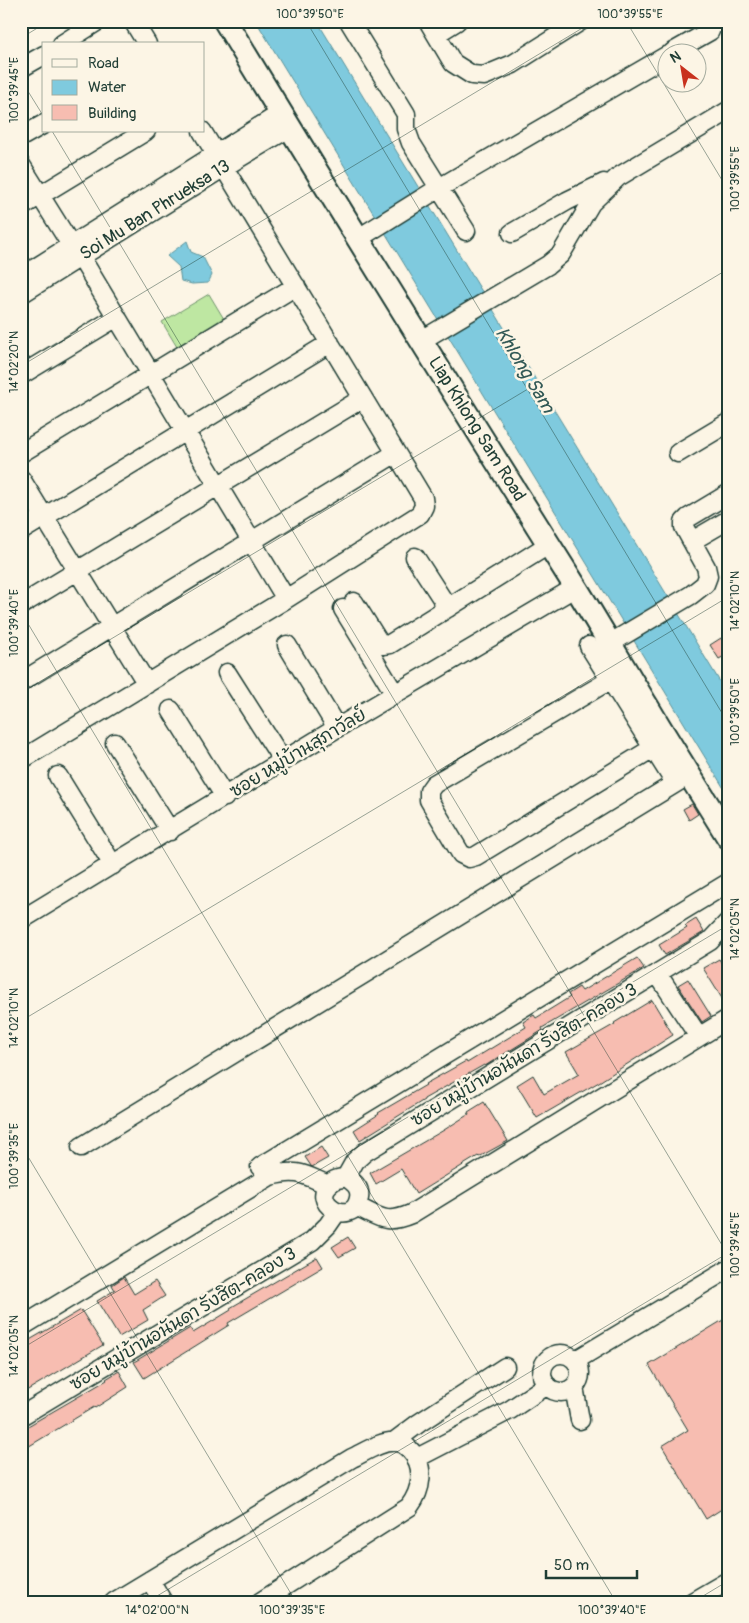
<svg xmlns="http://www.w3.org/2000/svg" width="749" height="1623" font-family="Pangolin,'Playpen Sans Thai',sans-serif">
<style>
.green{fill:#bee7a2;stroke:#6e926b}
.water{fill:#7fcade;stroke:#59929a}
.building{fill:#f7bdb1;stroke:#1f3d34}
.lines{fill:none;stroke-linecap:round;stroke-linejoin:round}
.minor-casing{stroke:#1f3d34;stroke-width:21}
.major-casing{stroke:#1f3d34;stroke-width:26}
.minor{stroke:#fcf5e5;stroke-width:18}
.major{stroke:#fcf5e5;stroke-width:22}
.ticks{fill:none;stroke:#1f3d34;stroke-width:1;stroke-opacity:0.45}
.labels{text-anchor:middle;dominant-baseline:central;stroke-width:5;stroke-linejoin:round;paint-order:stroke}
.street-label{font-size:18px;fill:#1f3d34;stroke:#fcf5e5}
.water-label{font-size:19px;font-style:italic;fill:#325956;stroke:#fcf5e5}
.neatline{fill:none;stroke:#1f3d34;stroke-width:2}
.ticks-label{font-size:12px;text-anchor:middle;fill:#1f3d34}
</style>
<rect width="100%" height="100%" fill="#fcf5e5"/>
<filter id="ink" filterUnits="userSpaceOnUse"><feTurbulence type="fractalNoise" baseFrequency=".02" numOctaves="2"/><feDisplacementMap in="SourceGraphic" scale="10" xChannelSelector="R" yChannelSelector="G"/><feConvolveMatrix kernelMatrix="1 2 1 2 8 2 1 2 1" color-interpolation-filters="sRGB"/></filter>
<g filter="url(#ink)">
<path class="green" d="M209,294l15,25 -47,28 -15,-25z"/>
<path class="water" d="M256,21h61l411,674v100z
M187,241l4,11 12,5 9,18 -4,8 -16,1 -11,-3 -2,-14 -12,-11z"/>
<path class="building" d="M721,638l7,11v5l-9,5 -9,-14z
M692,804l6,10 -9,6 -6,-11z
M696,919l8,13 -39,23 -6,-10 28,-17 -2,-2z
M637,958l7,10 -102,60 1,2 -58,36 -1,-1 -60,34v1l-64,40 -6,-10 25,-16 -1,-1 48,-28 -1,-1 41,-23 1,2 59,-36 -3,-5 11,-7 2,3 34,-21 -2,-3 11,-7 3,4z
M719,959l9,14v35l-25,-40z
M688,979l23,37 -9,6 -24,-37z
M652,1000l21,35 -74,47 -62,36 -20,-33 16,-10 11,19 35,-20 -13,-22 49,-28 -1,-1z
M484,1102l24,39 -29,16 -1,-1 -62,38 -15,-25 -25,15 -6,-11 74,-43 25,-16 -1,-2z
M321,1147l7,11 -16,9 -1,-1 -6,-9z
M348,1237l7,11 -16,9 -7,-10z
M317,1257l6,10 -95,56 1,2 -85,53 -10,-16 56,-34 3,5 38,-23 -1,-2z
M124,1277l10,17 21,-13 10,15 -22,14 5,10 -29,17 -22,-36 18,-11 -3,-5z
M81,1310l22,35 -82,49v-49z
M728,1317v188l-22,14 -44,-73 26,-16 -39,-65z
M119,1371l9,16 -33,21 -1,-1 -73,44v-21l86,-50 -1,-1z"/>
<g class="lines">
<defs>
<path id="minor" d="M133,21l14,23
M349,21l57,93v15l5,14 55,88
M428,21l25,42 19,12 12,1 29,-12 68,-43
M718,21l2,2 8,-1
M436,34l21,-13
M62,44l36,-23
M673,52l37,-21
M21,68l23,-13
M21,137l23,-13
M21,165l50,80
M21,207l125,-76
M512,233l55,-32 37,-18
M359,238l80,-50 227,-132
M80,256l206,343
M21,277l260,-164
M21,294l203,-127 65,-39
M422,340l126,-75 13,-11 30,-51 27,-26 110,-66
M21,375l96,-58
M21,453l275,-167
M678,453l50,-30
M21,479l126,205
M21,531l309,-188
M692,541l36,-21
M415,557l33,51
M354,602l25,40 4,3 7,-1 158,-99
M21,605l342,-207
M343,609l52,85
M609,644l82,-49 14,-11 3,-8 -2,-9 -22,-40v-5l4,-4 40,-24
M287,645l50,83
M589,646l86,137
M227,673l56,88
M610,680l-176,104 -5,7v9l32,54 8,4 7,-2 177,-108 13,-10
M21,682l375,-229
M171,710l54,87
M115,743l55,88
M21,760l265,-161 134,-85 4,-8 -1,-8 -27,-45 -194,-322
M58,776l55,89
M21,920l316,-192 239,-141
M657,973l42,64
M81,1147l608,-372
M260,1167l468,-284
M346,1177l9,-16 10,-9 345,-211 18,-19
M346,1177c8,5 15,11 13,21 -6,32 -53,3 -27,-16 4,-4 9,-3 14,-5z
M356,1206c24,11 29,19 55,8l317,-195
M21,1327l249,-151c28,-7 33,-2 58,9
M542 1373a19 19 0 1 1 38 0a19 19 0 1 1-38 0Z
M576,1360l152,-91
M574,1387l6,33
M21,1416l291,-175 16,-16 9,-13
M395,1441l24,-18 86,-56
M417,1458l93,-48 37,-25
M150,1580l13,22
M114,1602l238,-144c13,-6 30,-18 44,-16 6,0 10,4 14,8 16,16 12,40 -1,57l-149,95
M692,1602l36,-21"/>
<path id="major" d="M225,21c115,190 232,378 350,565 25,40 48,80 72,120 26,44 54,87 81,131"/>
</defs>
<use href="#minor" class="minor-casing"/>
<use href="#major" class="major-casing"/>
<use href="#minor" class="minor"/>
<use href="#major" class="major"/>
</g>
</g>
<path class="ticks" d="M306,21l422,702M626,21l102,169M21,38l28,-17M21,80l23,37M52,131l676,1124M21,366l573,-345M21,612l595,990M21,693l707,-424M21,1021l707,-424M21,1145l275,457M21,1349l707,-424M147,1602l581,-349M693,1602l35,-21"/>
<g class="labels">
<g class="street-label">
<text transform="translate(155 210) rotate(-32)">Soi Mu Ban Phrueksa 13</text>
<text transform="translate(477 429) rotate(58)">Liap Khlong Sam Road</text>
<text transform="translate(298 753) rotate(-31)">ซอย หมู่บ้านสุภาวัลย์</text>
<text transform="translate(524 1055) rotate(-31)">ซอย หมู่บ้านอนันดา รังสิต-คลอง 3</text>
<text transform="translate(183 1319) rotate(-31)">ซอย หมู่บ้านอนันดา รังสิต-คลอง 3</text>
</g>
<g class="water-label">
<text transform="translate(525 370) rotate(59)">Khlong Sam</text>
</g>
</g>
<rect width="749" height="1623" fill="none" stroke="#fcf5e5" stroke-width="55"/>
<rect x="42" y="42" width="162" height="90" fill="#fcf5e5" stroke="#a4ab9e"/>
<rect x="52" y="59" width="25" height="8" fill="#fcf5e5" stroke="#a4ab9e"/>
<text x="88" y="68" font-size="15" fill="#1f3d34">Road</text>
<rect x="52" y="80" width="25" height="15" fill="#7fcade" stroke="#a4ab9e"/>
<text x="88" y="92" font-size="15" fill="#1f3d34">Water</text>
<rect x="52" y="105" width="25" height="15" fill="#f7bdb1" stroke="#a4ab9e"/>
<text x="88" y="118" font-size="15" fill="#1f3d34">Building</text>
<g transform="translate(682 68) rotate(329)"><circle r="24" fill="#fcf5e5" stroke="#a4ab9e"/>
<path d="M0-4L9 19L0 12L-9 19Z" fill="#c8321e"/>
<text y="-8" font-size="14" font-weight="bold" text-anchor="middle" fill="#1f3d34">N</text>
</g>
<path d="M546 1570v8h91v-8" fill="none" stroke="#1f3d34" stroke-width="2.5"/>
<text x="554" y="1570" font-size="15" fill="#1f3d34" stroke="#fcf5e5" stroke-width="4" paint-order="stroke">50 m</text>
<rect x="28" y="28" width="694" height="1568" class="neatline"/>
<g class="ticks-label">
<text x="310" y="18">100°39'50"E</text>
<text x="630" y="18">100°39'55"E</text>
<text transform="translate(14 90) rotate(-90)" y="4">100°39'45"E</text>
<text transform="translate(735 179) rotate(-90)" y="4">100°39'55"E</text>
<text transform="translate(14 362) rotate(-90)" y="4">14°02'20"N</text>
<text transform="translate(735 601) rotate(-90)" y="4">14°02'10"N</text>
<text transform="translate(14 623) rotate(-90)" y="4">100°39'40"E</text>
<text transform="translate(735 712) rotate(-90)" y="4">100°39'50"E</text>
<text transform="translate(735 929) rotate(-90)" y="4">14°02'05"N</text>
<text transform="translate(14 1018) rotate(-90)" y="4">14°02'10"N</text>
<text transform="translate(14 1156) rotate(-90)" y="4">100°39'35"E</text>
<text transform="translate(735 1245) rotate(-90)" y="4">100°39'45"E</text>
<text transform="translate(14 1346) rotate(-90)" y="4">14°02'05"N</text>
<text x="157" y="1614">14°02'00"N</text>
<text x="292" y="1614">100°39'35"E</text>
<text x="612" y="1614">100°39'40"E</text>
</g>
</svg>
